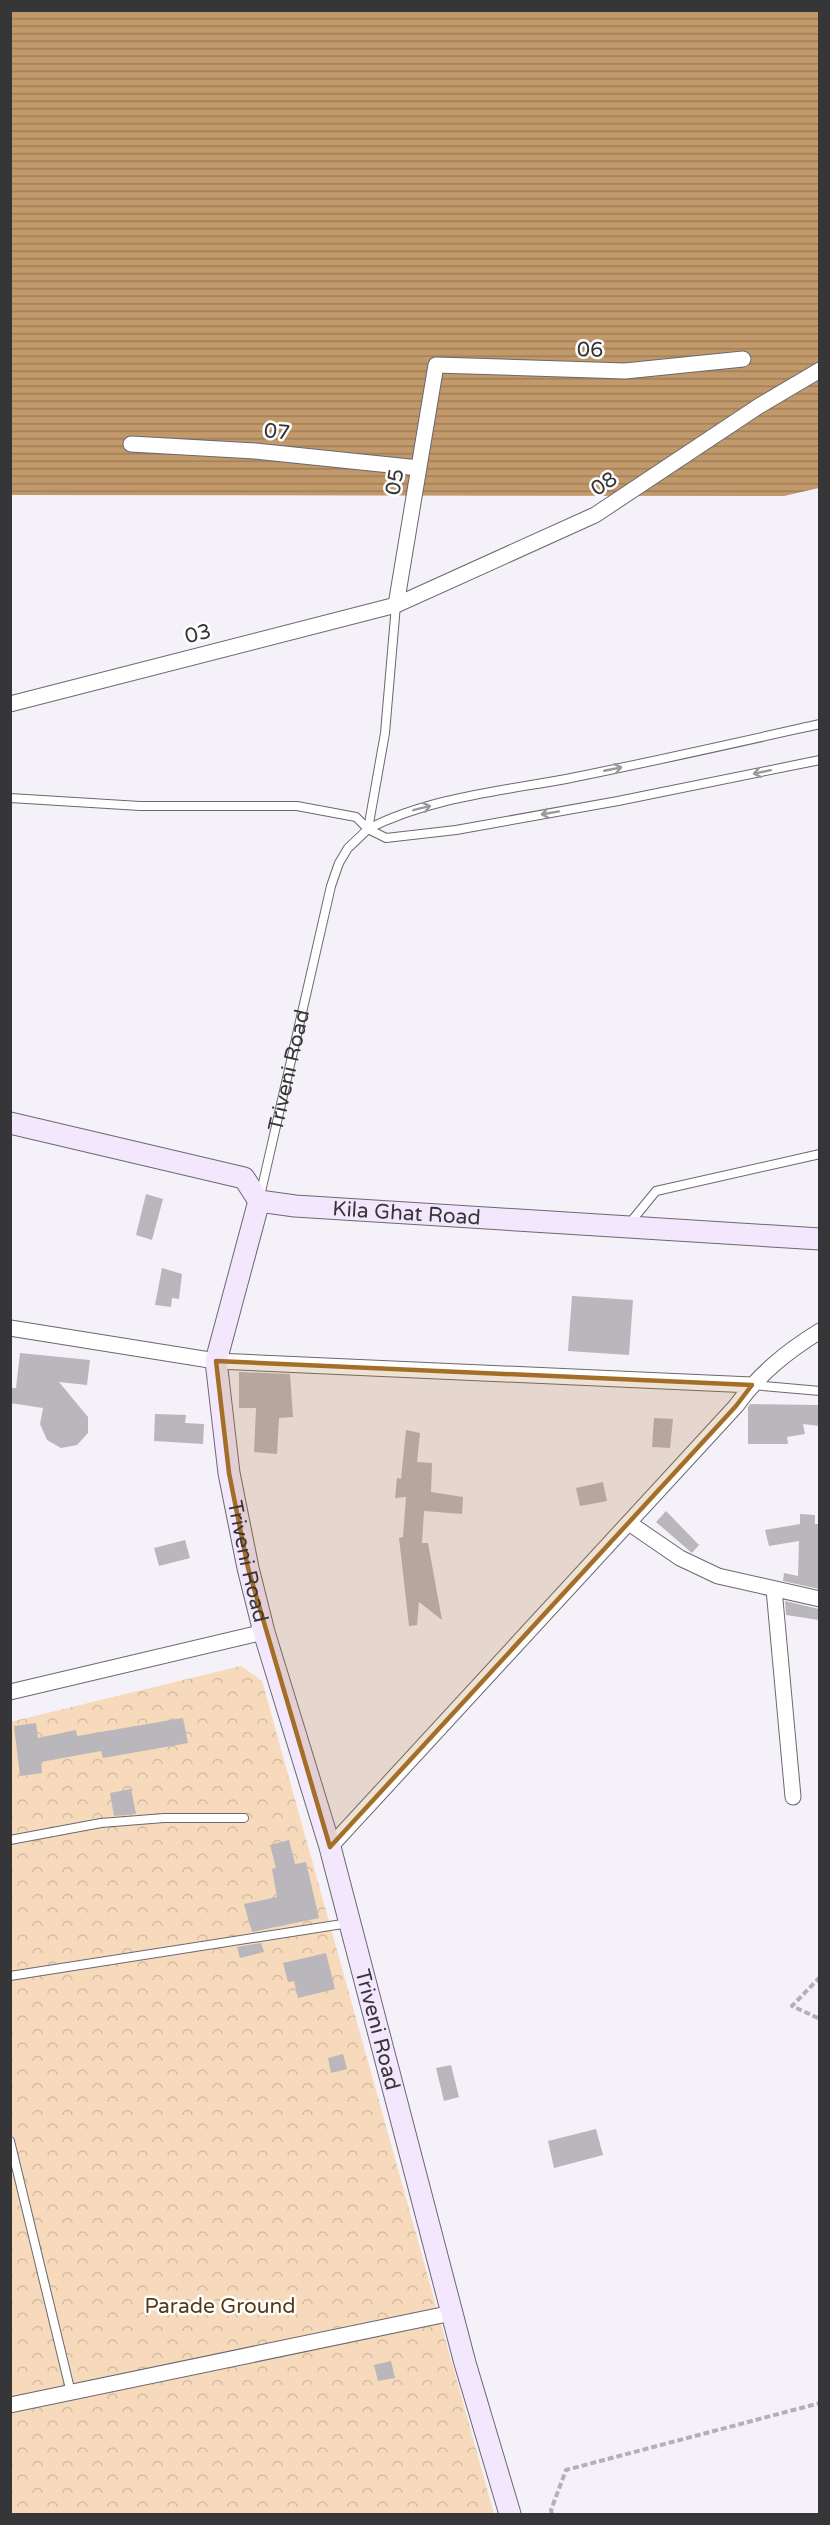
<svg xmlns="http://www.w3.org/2000/svg" width="830" height="2525" font-family="'Varela Round',sans-serif">
<style>
.park{fill:url(#park-crowns)}
.water{fill:url(#water-rules)}
.building{fill:#b9b6bc}
.lines{fill:none;stroke-linecap:round;stroke-linejoin:round}
.lane-casing{stroke:#6b686e;stroke-width:10}
.street-casing{stroke:#6b686e;stroke-width:17}
.secondary-casing{stroke:#6b686e;stroke-width:23}
.path{stroke:#b3b0b6;stroke-width:4;stroke-dasharray:6 3;stroke-linecap:butt}
.lane{stroke:#fff;stroke-width:8}
.street{stroke:#fff;stroke-width:15}
.secondary{stroke:#f3e7fe;stroke-width:21}
.oneway{stroke:#9a9a9c}
.marked{fill:#a36e28;fill-opacity:0.2;stroke:#a36e28;stroke-width:4.5;stroke-linejoin:round}
.labels{text-anchor:middle;dominant-baseline:central;stroke-width:5;stroke-linejoin:round;paint-order:stroke}
.street-label{font-size:21px;fill:#363538;stroke:#fff}
.park-label{font-size:21px;fill:#583b16;stroke:#fff}
</style>
<defs>
<pattern id="park-crowns" width="20" height="18" patternUnits="userSpaceOnUse" patternTransform="scale(1.5)"><rect width="20" height="18" fill="#f6dabb"/><path d="M2 6a3 3 0 1 1 6 0M12 15a3 3 0 1 1 6 0" fill="none" stroke="#d4bca2"/></pattern>
<pattern id="water-rules" width="6" height="5" patternUnits="userSpaceOnUse" patternTransform="scale(1.5)"><rect width="6" height="5" fill="#c2996b"/><path d="M0 2.5h6" fill="none" stroke="#9e7e59"/></pattern>
</defs>
<rect width="100%" height="100%" fill="#f5f1f8"/>
<path class="park" d="M241,1666l21,15 232,833h-483l-1,-792z"/>
<path class="water" d="M11,11h808v477l-35,8 -773,-1z"/>
<path class="building" d="M146,1194l17,5 -11,41 -16,-5z
M162,1268l20,6 -3,25 -7,-1 -1,9 -16,-2z
M572,1296l61,4 -4,55 -61,-4z
M20,1353l70,7 -3,25 -28,-3 29,35v16l-11,12 -16,3 -14,-8 -7,-16 3,-16 -33,-5v-15h6z
M239,1372l51,2 3,43 -14,1 -2,36 -23,-2 2,-44h-17z
M750,1404l69,1v21l-16,-2 2,10 -18,3 1,7h-40v-37z
M155,1414l31,1 -1,8 19,1 -1,20 -49,-3z
M654,1418l19,1 -3,29 -18,-1z
M406,1430l14,3 -3,29 15,1 -1,29 32,5 -1,17 -38,-3 -2,32h6l14,77 -23,-18 -2,23 -8,1 -10,-88 4,-1 3,-40 -11,1 2,-20 4,1z
M603,1482l4,19 -27,5 -4,-18z
M666,1511l33,34 -7,8 -36,-31z
M800,1514l15,1v9h4v65l-36,-8 1,-8 14,3 1,-35 -30,5 -4,-16 35,-6z
M185,1540l5,18 -31,8 -5,-18z
M785,1601l34,8v11l-33,-5z
M183,1718l5,25 -85,15 -2,-7 -60,11 1,11 -22,3 -6,-50 22,-3 2,15 38,-8 1,6z
M131,1789l5,25 -22,2 -4,-23z
M289,1840l6,24 11,-2 13,56 -67,14 -8,-28 33,-7 -5,-28 4,-1 -6,-23z
M261,1943l3,9 -24,6 -3,-11z
M326,1953l9,36 -37,9 -4,-17 -6,1 -5,-19z
M343,2054l4,15 -16,4 -3,-15z
M451,2065l8,32 -15,4 -8,-33z
M596,2129l7,26 -49,13 -6,-27z
M391,2361l4,17 -17,3 -4,-16z"/>
<g class="lines">
<defs>
<g id="lane">
<path d="M10,798l130,8h157l59,11 12,12 18,9 70,-8 162,-29 202,-41"/>
<path d="M368,829c60,-31 132,-38 198,-50 85,-17 169,-36 254,-55"/>
<path id="s1" d="M260,1196l71,-310 8,-23 9,-15 20,-19 17,-96 11,-128"/>
<path d="M629,1224l27,-33 164,-37"/>
<path d="M752,1385l68,6"/>
<path d="M10,1840l91,-17 63,-5h80"/>
<path d="M10,1976l339,-53"/>
<path d="M10,2141l61,252"/>
</g>
<path id="street" d="M131,444l124,7 164,17
M396,605l40,-240 189,6 118,-12
M10,704l386,-99 199,-90 164,-109 61,-36
M10,1328l206,33 536,24
M629,1523l51,35 38,18 102,23
M774,1589l19,208
M10,1692l254,-60
M330,1847l406,-441c23,-32 50,-54 84,-75
M10,2405l442,-92"/>
<g id="secondary">
<path id="s2" d="M10,1123l234,55 15,23 36,5 525,33"/>
<path id="s3" d="M259,1201l-43,160 13,112 19,95 16,64 66,215 135,516 45,151"/>
</g>
</defs>
<use href="#lane" class="lane-casing"/>
<use href="#street" class="street-casing"/>
<use href="#secondary" class="secondary-casing"/>
<path class="path" d="M820,1977l-28,29 28,13
M552,2514l-1,-4 15,-40 254,-67"/>
<use href="#lane" class="lane"/>
<use href="#street" class="street"/>
<use href="#secondary" class="secondary"/>
</g>
<defs><path id="oneway-shaft" d="M-6 0H5M1.5-3L5.5 0L1.5 3" fill="none" stroke-width="1.6" stroke-linecap="round" stroke-linejoin="round" transform="scale(1.5)"/></defs>
<g class="oneway">
<use href="#oneway-shaft" transform="translate(613 769) rotate(-11)"/>
<use href="#oneway-shaft" transform="translate(762 772) rotate(168)"/>
<use href="#oneway-shaft" transform="translate(422 808) rotate(-14)"/>
<use href="#oneway-shaft" transform="translate(550 813) rotate(170)"/>
</g>
<path class="marked" d="M216,1361l536,24 -16,21 -406,441 -82,-279 -19,-95z"/>
<g class="labels">
<g class="street-label">
<text transform="translate(590 350) rotate(1)">06</text>
<text transform="translate(277 432) rotate(6)">07</text>
<text transform="translate(395 482) rotate(-81)">05</text>
<text transform="translate(604 484) rotate(-34)">08</text>
<text transform="translate(198 634) rotate(-14)">03</text>
<text stroke="none"><textPath href="#s1" startOffset="129">Triveni Road</textPath></text>
<text stroke="none"><textPath href="#s2" startOffset="416">Kila Ghat Road</textPath></text>
<text stroke="none"><textPath href="#s3" startOffset="369">Triveni Road</textPath></text>
<text stroke="none"><textPath href="#s3" startOffset="855">Triveni Road</textPath></text>
</g>
<g class="park-label">
<text x="220" y="2306">Parade Ground</text>
</g>
</g>
<rect width="830" height="2525" fill="none" stroke="#363538" stroke-width="24"/>
</svg>
